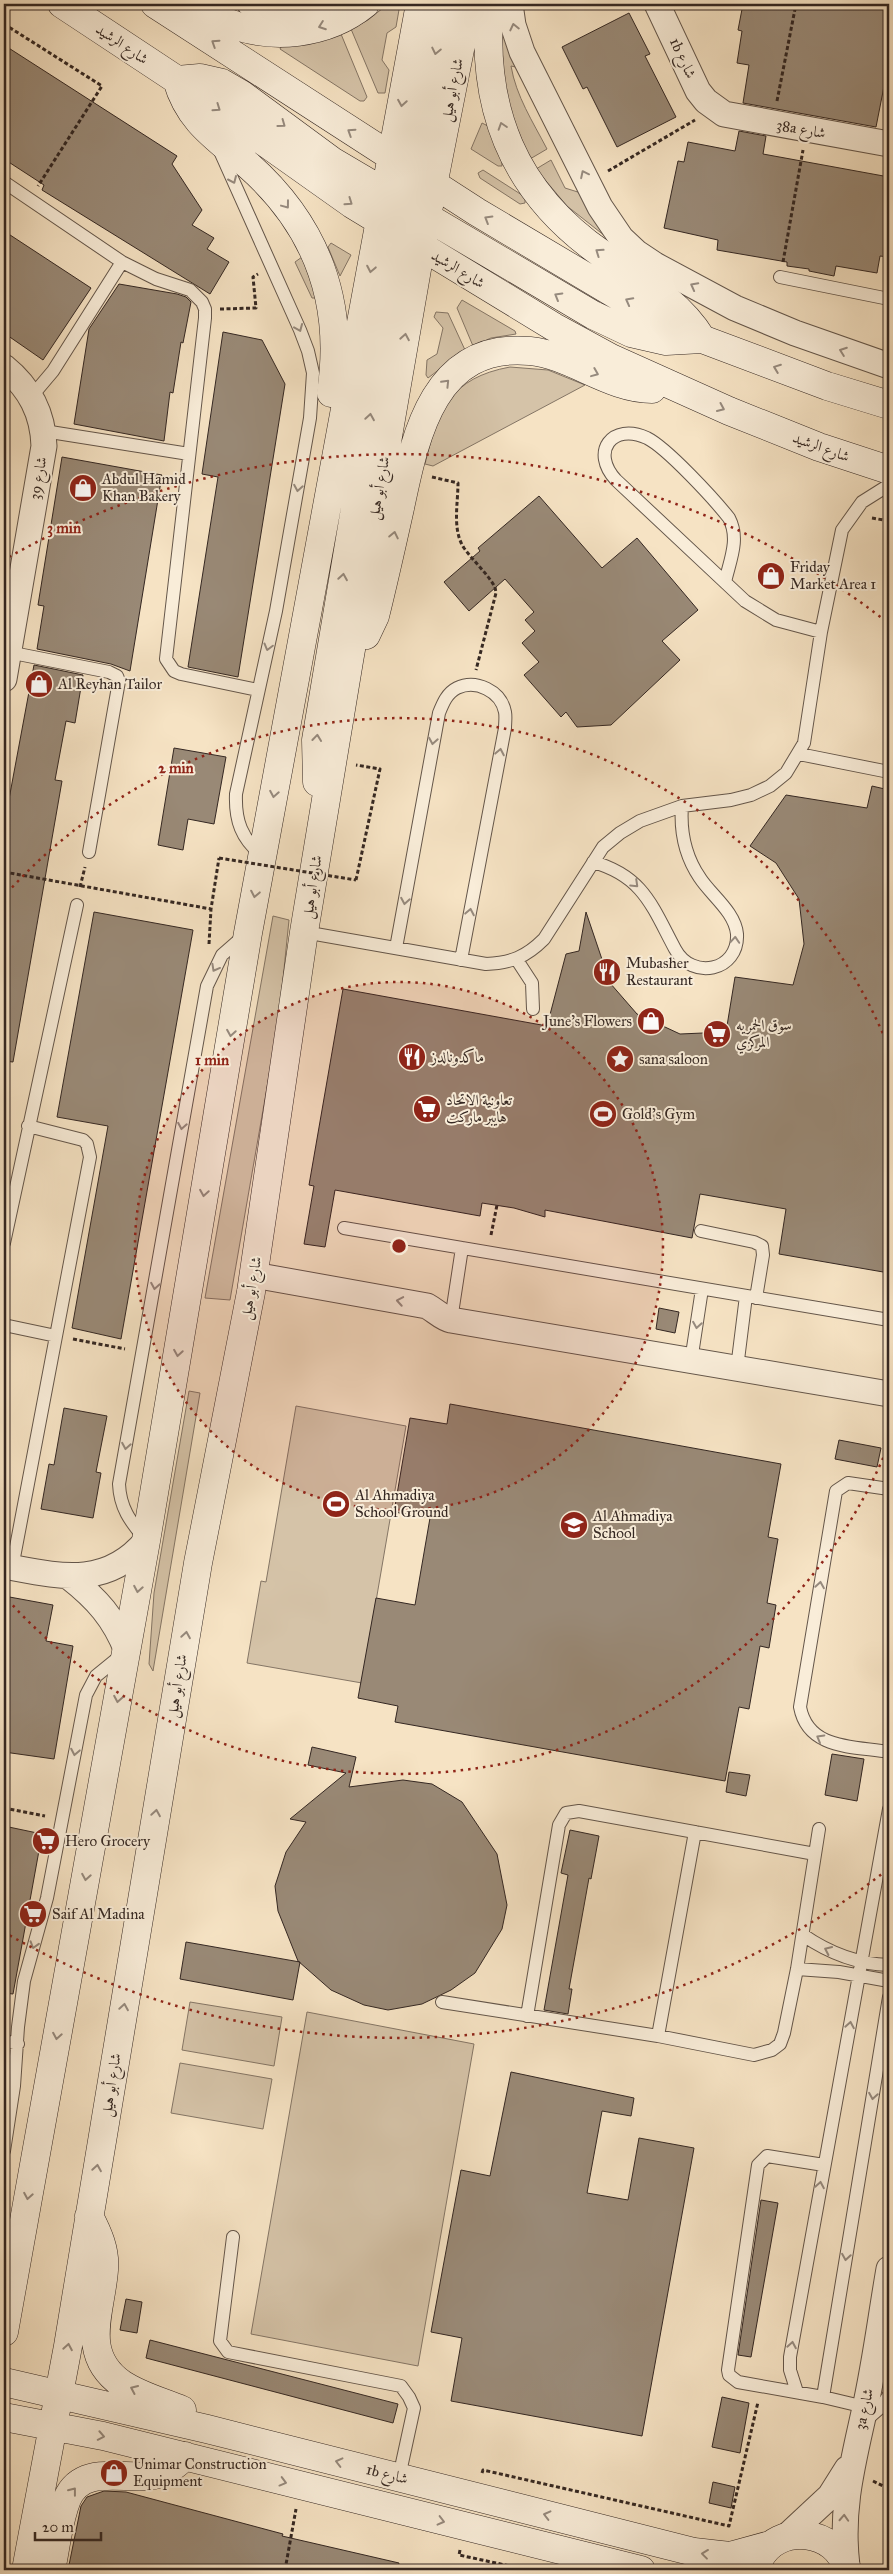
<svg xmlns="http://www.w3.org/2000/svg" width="893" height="2574" font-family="'IM FELL Great Primer',Amiri,serif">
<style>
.green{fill:#d5c3a8;stroke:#847565}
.building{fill:#998976;stroke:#342722}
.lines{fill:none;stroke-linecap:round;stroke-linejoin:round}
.lane-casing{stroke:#64564a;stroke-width:14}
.street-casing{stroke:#64564a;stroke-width:27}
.secondary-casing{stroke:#342722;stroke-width:29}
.path{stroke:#342722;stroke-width:3;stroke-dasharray:4 2.5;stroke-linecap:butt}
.lane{stroke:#f9edd9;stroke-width:12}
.street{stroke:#f9edd9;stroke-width:25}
.secondary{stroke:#f9edd9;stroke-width:28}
.path-bridge{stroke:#342722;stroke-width:3;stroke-dasharray:4 2.5;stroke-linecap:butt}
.oneway{stroke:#968a7e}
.ring{fill:none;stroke:#8f2418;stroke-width:2.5;stroke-dasharray:2.5 5}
.labels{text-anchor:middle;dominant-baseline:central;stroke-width:4;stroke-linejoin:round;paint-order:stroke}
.street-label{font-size:15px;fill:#342722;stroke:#f9edd9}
.poi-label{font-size:15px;fill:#342722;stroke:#f9edd9;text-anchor:start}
.centre{fill:#8f2418;stroke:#f9edd9;stroke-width:2.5}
.ring-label{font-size:15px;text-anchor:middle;font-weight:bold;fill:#8f2418;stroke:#f9edd9;stroke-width:4;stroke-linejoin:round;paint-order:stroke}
</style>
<rect width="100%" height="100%" fill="#f6e3c4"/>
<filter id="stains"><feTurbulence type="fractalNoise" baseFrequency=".004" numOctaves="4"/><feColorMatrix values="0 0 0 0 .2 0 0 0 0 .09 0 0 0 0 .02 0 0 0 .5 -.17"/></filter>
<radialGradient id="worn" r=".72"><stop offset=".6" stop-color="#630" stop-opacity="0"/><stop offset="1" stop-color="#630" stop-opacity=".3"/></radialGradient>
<path class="green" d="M388,4h12l-4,23 -9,6 -5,27 7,10 -4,23h-7l-27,-64 17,-9z
M503,23l17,45 -9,-2c5,30 22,56 36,83l-17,10 -20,-47 -10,-57z
M341,34l26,63 -3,4h-4l-80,-52 2,-4 23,-1z
M482,123l6,3c2,10 15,33 14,40h-4l-27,-17z
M551,160l14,28 16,5 24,43 -38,-30 -31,-37z
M483,170l42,27v6l-5,1 -40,-26 -2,-5z
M331,243l20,12 -11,21 -12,-29z
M302,257l15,41h-5l-17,-36z
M462,300l53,31 1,3 -25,4 -18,8 -16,-38z
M436,312l12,1 17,37 -37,28 -2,-3 1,-15 10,-6 6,-26 -9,-11z
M510,367l38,3 37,15 -152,81 -8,-2c13,-54 25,-86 85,-97z
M273,916l16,4 -10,98 -49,282 -25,-2z
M189,1391l11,2 -47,278 -4,-7 5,-71z
M296,1406l110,20 -44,257 -115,-20 14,-82 5,1z
M190,2002l92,15 -8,49 -92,-16z
M307,2012l167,32 -56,322 -167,-32z
M180,2063l92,16 -9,50 -92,-16z"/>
<path class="building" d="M743,4h146v57l-13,66 -133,-24 6,-38 -12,-2 5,-32 -4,-1z
M629,13l21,41 -5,2 31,61 -59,30 -30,-60 -4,2 -21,-42z
M4,45l173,111 -5,8 30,46 -10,15 22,13 -7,11 22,13 -19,32 -168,-104 2,-5 -40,-26z
M739,131l27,5 -3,18 126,23v80l-9,-1 -3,17 -41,-7 -2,10 -25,-5v-2l-22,-3v-4l-70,-12 1,-10 -54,-12 14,-67 6,1 4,-20 47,9z
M4,231l87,57 -48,72 -39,-27z
M119,284l58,10 9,3 5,5 -8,41 -2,-1 -8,51 -3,-1 -6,49 -90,-17 15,-95z
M223,332l39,8 23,44 -47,293 -50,-10 30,-190 -16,-3z
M62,457l100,18 -32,196 -19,-7 -74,-15 7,-43 -6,-1z
M539,496l63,72 35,-30 61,72 -36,31 18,19 -69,65 -34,2 -11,-15 -5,5 -37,-42 15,-13 -17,-19 13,-12 -10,-11 9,-8 -29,-33 -36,32 -25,-29 36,-31 -2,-3z
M34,665l49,10 -8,48 -9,-2 -11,59 7,1 -49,281 -9,-1v-235z
M174,748l52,9 -12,67 -26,-5 -5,31 -25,-5z
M872,786l17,4 -4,21 4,1v461l-110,-19 7,-45 -86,-15 -8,44 -147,-28v7l-31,-9 -32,-5 -2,13 -145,-26 -10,57 -21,-3 10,-58 -5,-1 34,-196 204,37 19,-72 13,-3 7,-39 24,71 27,31 43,20 46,-2 9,-55 58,8 11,-41 -5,-45 -23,-36 -26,-17 36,-51 81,13z
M94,912l99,18 -72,409 -49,-11 36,-202 -51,-9z
M659,1308l20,4 -4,21 -19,-4z
M450,1404l331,60 -13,73 10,2 -11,64 9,2 -7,43 -9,-2 -11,63 -10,-2 -14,74 -330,-59 3,-16 -40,-8 18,-100 39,7 15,-87 -36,-6 16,-94 37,6z
M64,1408l43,8 -11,56 5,1 -8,45 -52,-9 8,-45 5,1z
M839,1440l42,8 -4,19 -42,-8z
M4,1596l49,9 -7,36 27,5 -19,113 -50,-7z
M312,1747l44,10 -7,30 54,-7 29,4 30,18 35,52 10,51 -5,24 -27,44 -24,17 -29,14 -34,6 -24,-5 -33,-15 -33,-29 -20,-50 -3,-25 11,-34 20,-30 -16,-3 56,-46 -38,-8z
M832,1754l32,5 -7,42 -32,-6z
M729,1772l21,3 -4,21 -20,-4z
M4,1826l38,8 -29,160 -9,-1z
M570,1830l29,6 -8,43 -2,-1 -20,111h3l-4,25 -24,-4 24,-135 -7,-2z
M186,1942l114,20 -7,38 -113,-21z
M511,2072l123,26 -3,18 -29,-5 -15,82 41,7 11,-62 55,10 -52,288 -191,-35 11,-63 -31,-6 30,-162 29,6z
M761,2200l17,3 -27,154 -13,-2z
M126,2299l16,3 -5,31 -17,-3z
M150,2340l248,64 -5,19 -247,-65z
M722,2397l27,6 -9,50 -28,-6z
M713,2482l22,5 -4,21 -22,-5z
M104,2491l22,1 157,42 -1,2 117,27 -1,7h-330l13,-64 6,-9z"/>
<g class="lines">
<defs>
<path id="lane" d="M219,149l81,181 8,21 5,22 -3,45 -34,193 -40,183c-1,26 5,45 27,62
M4,182l118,80 34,17 34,11 12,12 3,7v9l-39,341 8,12 7,3 77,16
M780,277l109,22
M31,397l22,-26 69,-109
M44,431l145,23
M725,582c5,-22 15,-43 4,-64 -15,-19 -62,-70 -82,-80 -35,-16 -57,14 -31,42l129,121 31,19 45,12
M8,652l101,20 8,4 2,5 -30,171
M799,754l90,18
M593,862c50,14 59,44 82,87 17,32 64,22 62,-15 -2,-22 -26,-39 -37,-56 -15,-22 -20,-46 -18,-72
M304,932l182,32c25,-1 40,-7 58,-25l59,-92 17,-14 20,-12 42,-15 49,-6 20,-5 19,-9 16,-13 18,-30 17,-111 21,-102 20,-28 27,-17
M396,948l43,-235c4,-10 8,-20 18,-25 19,-9 44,3 48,24 1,5 0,11 0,16l-44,232
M517,960l15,23 1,26
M344,1228l545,92
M701,1231l53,11 8,4 1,9 -7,43
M4,1243l73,-338
M451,1320l11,-72
M4,1325l52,11
M691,1361l11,-72
M737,1368l9,-72
M889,1489l-41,-6 -12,8 -36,216c8,43 54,39 89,45
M145,1539c-15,-18 -25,-31 -26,-55l88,-498 15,-31 24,-21
M12,1568l78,-411 -3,-13 -4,-4 -55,-14
M803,1935c26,18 54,29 86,30
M797,1969l42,3 50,9
M442,2002l216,34 96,19 18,-5 8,-6 4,-11 13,-64 22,-140
M527,2016l32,-191 7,-12 13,-2 236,43
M658,2036l37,-204
M4,2041l14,3
M4,2151l10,-65 4,-59 6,-46 23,-83 39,-203 10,-19 27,-22
M824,2165l-57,-9 -9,9 -30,205 1,5 9,7 85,15 42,10
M233,2237l-13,104 8,11 173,34 8,11 5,11 -15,69
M797,2392l-7,-22v-13l99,-548
M823,2397l66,-400
M865,2421l15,-13 9,-13"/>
<path id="street" d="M250,4c23,6 47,7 70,0
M510,4l3,21 9,27 78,155 21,31 16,15 18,12 80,43 60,25 94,33
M657,4l41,87 8,10 18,13 165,30
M4,367c26,21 39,46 40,79l-40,233
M254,1275l173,31c9,5 15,12 24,14l438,74
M4,1566c54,10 102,23 142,-25
M69,1577c28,22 45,41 58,74
M786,2537l44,-41 17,-27
M847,2566c-7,-57 6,-103 18,-158 10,-45 16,-93 24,-139"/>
<path id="secondary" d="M62,4l115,76 175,124 202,123 57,31 118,53 90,36 70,23
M155,4l322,208 143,85 82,42 125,47 62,19
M193,4c11,6 22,14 33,18 45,19 101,13 139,-18
M177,80l23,-2 22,5 19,11 91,67 261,154 38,18 35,8 36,-2c-24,-39 -64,-60 -100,-85 -88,-61 -122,-145 -112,-250
M177,80c12,42 40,58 71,85 69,61 97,138 83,228
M366,635l9,-19c9,-36 17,-72 25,-108 15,-71 33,-166 130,-157 42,4 79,38 122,38
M317,782l-1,-42 79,-468 16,-102 35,-166
M89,2216c9,17 17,35 15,54 -3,42 -25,84 18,114 18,12 41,18 60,26
M4,2332l142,-791 102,-608 172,-929
M4,2382l203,47 487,123 36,4 40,-11
M4,2417l99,19 538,134
M759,2560c18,-38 79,-31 88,10
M26,2570l42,-224 130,-783 53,-271 53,-360 45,-271 72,-415 48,-242
M51,2570c5,-22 7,-49 16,-71 14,-34 54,-20 82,-23 15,-2 26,-10 36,-20"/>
</defs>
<use href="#lane" class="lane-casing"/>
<use href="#street" class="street-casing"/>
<use href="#secondary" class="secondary-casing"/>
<path class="path" d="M4,24l98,62 -64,100
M777,101l19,-97
M608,171l87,-51
M783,262l20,-112
M220,309l36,-1 -3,-31 5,-3
M432,477l26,6c0,21 -6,47 6,65 10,14 23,25 31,39l1,6 -20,77
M872,518l17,3
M4,872l207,37
M356,880l24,-111 -24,-4
M80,887l5,-20
M209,944l2,-35 8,-51
M491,1235l6,-30
M73,1339l52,10
M4,1808l41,8
M482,2473l1,-3 246,56 29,-124
M873,2481l16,8
M889,2513l-3,26 3,9
M460,2550l-1,5 69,15
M285,2570l11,-61"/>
<use href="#lane" class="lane"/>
<use href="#street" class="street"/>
<use href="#secondary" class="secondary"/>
<path class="path-bridge" d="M219,858l137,22"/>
</g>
<defs><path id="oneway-chevron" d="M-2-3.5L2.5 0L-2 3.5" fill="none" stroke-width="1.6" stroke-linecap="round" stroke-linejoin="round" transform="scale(1.25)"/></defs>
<g class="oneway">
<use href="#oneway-chevron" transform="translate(322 26) rotate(160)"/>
<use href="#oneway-chevron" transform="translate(514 27) rotate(-103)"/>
<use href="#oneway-chevron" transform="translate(215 43) rotate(-147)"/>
<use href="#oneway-chevron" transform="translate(436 51) rotate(102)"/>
<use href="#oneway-chevron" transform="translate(402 103) rotate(99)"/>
<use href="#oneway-chevron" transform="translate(217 108) rotate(35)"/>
<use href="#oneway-chevron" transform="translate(282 124) rotate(36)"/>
<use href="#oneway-chevron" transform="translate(502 126) rotate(-108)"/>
<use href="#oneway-chevron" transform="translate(351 132) rotate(-147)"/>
<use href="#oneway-chevron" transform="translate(584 174) rotate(-116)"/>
<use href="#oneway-chevron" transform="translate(233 180) rotate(66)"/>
<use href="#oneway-chevron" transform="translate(349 202) rotate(35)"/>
<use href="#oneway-chevron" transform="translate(286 205) rotate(53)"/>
<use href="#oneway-chevron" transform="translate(488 219) rotate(-149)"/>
<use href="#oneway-chevron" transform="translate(599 252) rotate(-145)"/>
<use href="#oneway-chevron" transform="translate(371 269) rotate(101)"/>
<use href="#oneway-chevron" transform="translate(694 286) rotate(-152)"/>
<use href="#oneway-chevron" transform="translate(558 296) rotate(-150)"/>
<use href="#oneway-chevron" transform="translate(629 301) rotate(-152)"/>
<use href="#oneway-chevron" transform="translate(299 328) rotate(67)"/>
<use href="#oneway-chevron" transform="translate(405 337) rotate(-80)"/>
<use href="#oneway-chevron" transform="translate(843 351) rotate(-160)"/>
<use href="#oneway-chevron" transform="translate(777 368) rotate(-159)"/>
<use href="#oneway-chevron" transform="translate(595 373) rotate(22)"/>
<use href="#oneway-chevron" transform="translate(446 383) rotate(-46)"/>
<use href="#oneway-chevron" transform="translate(721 408) rotate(24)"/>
<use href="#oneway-chevron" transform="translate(370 417) rotate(-81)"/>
<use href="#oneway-chevron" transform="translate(298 488) rotate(100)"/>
<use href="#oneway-chevron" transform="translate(394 535) rotate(-78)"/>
<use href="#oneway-chevron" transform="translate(343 577) rotate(-81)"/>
<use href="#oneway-chevron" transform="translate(268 647) rotate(105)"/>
<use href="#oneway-chevron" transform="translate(317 738) rotate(-84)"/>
<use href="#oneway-chevron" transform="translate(433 741) rotate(100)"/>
<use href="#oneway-chevron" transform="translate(500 752) rotate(-79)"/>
<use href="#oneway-chevron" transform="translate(274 794) rotate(100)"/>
<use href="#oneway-chevron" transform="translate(635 884) rotate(44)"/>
<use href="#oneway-chevron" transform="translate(255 894) rotate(101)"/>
<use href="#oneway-chevron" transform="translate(405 901) rotate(100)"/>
<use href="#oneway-chevron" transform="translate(470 912) rotate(-79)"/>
<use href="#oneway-chevron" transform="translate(735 940) rotate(-86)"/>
<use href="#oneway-chevron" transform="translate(215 968) rotate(119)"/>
<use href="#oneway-chevron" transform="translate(231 1033) rotate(99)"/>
<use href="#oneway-chevron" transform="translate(182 1126) rotate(100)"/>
<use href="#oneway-chevron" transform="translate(204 1193) rotate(99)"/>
<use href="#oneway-chevron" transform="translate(155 1286) rotate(100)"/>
<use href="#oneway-chevron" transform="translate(400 1301) rotate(-170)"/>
<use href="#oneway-chevron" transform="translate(697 1325) rotate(99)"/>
<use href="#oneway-chevron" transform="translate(178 1353) rotate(99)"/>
<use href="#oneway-chevron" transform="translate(126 1446) rotate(100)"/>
<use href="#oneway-chevron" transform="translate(820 1585) rotate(-81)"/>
<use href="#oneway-chevron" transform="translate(138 1589) rotate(100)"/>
<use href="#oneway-chevron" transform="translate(186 1635) rotate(-81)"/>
<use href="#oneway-chevron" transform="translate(118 1699) rotate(100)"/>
<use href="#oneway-chevron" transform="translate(820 1738) rotate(-150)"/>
<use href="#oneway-chevron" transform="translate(75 1752) rotate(101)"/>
<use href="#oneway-chevron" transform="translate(156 1813) rotate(-81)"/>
<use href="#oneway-chevron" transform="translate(86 1877) rotate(100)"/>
<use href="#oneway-chevron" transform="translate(34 1945) rotate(107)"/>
<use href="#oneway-chevron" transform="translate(828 1950) rotate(-155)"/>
<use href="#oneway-chevron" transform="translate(124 2007) rotate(-81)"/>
<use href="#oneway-chevron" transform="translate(850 2025) rotate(-80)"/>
<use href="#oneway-chevron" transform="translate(57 2036) rotate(100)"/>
<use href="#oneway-chevron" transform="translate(873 2096) rotate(99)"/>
<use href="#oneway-chevron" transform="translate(97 2168) rotate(-81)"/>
<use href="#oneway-chevron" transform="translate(820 2185) rotate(-80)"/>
<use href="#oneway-chevron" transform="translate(28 2196) rotate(100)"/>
<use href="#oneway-chevron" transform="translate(846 2257) rotate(99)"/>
<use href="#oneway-chevron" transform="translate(792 2345) rotate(-80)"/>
<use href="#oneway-chevron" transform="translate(68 2347) rotate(-80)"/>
<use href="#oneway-chevron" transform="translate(134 2389) rotate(-156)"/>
<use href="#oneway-chevron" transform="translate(101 2436) rotate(11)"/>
<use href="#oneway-chevron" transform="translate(339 2462) rotate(-166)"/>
<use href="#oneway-chevron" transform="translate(283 2482) rotate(15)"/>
<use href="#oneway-chevron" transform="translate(73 2491) rotate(-52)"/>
<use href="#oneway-chevron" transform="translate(547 2515) rotate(-166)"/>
<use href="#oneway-chevron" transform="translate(844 2518) rotate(-87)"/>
<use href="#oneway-chevron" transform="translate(441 2521) rotate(14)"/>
<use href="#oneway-chevron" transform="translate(705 2554) rotate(-173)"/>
</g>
<circle cx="399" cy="1246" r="264" fill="#8f2418" fill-opacity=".12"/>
<g class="ring">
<circle cx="399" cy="1246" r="264"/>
<path d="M889 1444A528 528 0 0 1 7 1599M7 893A528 528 0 0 1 889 1048"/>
<path d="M887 1870A792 792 0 0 1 9 1935M9 557A792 792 0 0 1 887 622"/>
</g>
<defs>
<symbol id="shop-disc" viewBox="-11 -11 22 22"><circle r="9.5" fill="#8f2418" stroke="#f9edd9"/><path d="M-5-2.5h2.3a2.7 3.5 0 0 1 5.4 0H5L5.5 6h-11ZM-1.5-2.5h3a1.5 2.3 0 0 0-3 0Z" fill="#fff"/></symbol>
<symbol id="restaurant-disc" viewBox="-11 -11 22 22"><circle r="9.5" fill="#8f2418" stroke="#f9edd9"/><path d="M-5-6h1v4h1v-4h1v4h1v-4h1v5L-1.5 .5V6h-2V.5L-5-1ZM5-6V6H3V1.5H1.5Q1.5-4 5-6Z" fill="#fff"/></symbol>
<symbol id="supermarket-disc" viewBox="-11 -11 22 22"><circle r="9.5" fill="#8f2418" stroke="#f9edd9"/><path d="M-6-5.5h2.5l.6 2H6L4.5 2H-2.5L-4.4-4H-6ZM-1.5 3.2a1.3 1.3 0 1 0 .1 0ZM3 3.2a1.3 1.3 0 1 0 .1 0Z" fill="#fff"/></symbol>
<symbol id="sight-disc" viewBox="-11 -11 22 22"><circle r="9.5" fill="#8f2418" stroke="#f9edd9"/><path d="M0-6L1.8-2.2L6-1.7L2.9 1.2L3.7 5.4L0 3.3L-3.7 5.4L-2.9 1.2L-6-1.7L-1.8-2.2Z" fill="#fff"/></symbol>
<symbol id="stadium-disc" viewBox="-11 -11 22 22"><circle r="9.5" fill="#8f2418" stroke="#f9edd9"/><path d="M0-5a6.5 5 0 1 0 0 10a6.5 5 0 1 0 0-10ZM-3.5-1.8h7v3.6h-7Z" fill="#fff"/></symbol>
<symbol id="school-disc" viewBox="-11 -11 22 22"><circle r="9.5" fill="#8f2418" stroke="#f9edd9"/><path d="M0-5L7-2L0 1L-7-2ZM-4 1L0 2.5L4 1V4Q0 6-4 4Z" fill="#fff"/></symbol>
</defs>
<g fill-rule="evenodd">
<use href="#shop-disc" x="67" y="472" width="32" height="32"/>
<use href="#shop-disc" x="755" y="560" width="32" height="32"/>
<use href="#shop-disc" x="23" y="668" width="32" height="32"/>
<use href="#restaurant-disc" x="591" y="956" width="32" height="32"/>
<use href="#shop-disc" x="635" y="1005" width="32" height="32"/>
<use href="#supermarket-disc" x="701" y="1018" width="32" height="32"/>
<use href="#restaurant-disc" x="396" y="1041" width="32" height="32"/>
<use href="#sight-disc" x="604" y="1043" width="32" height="32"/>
<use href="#supermarket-disc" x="411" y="1093" width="32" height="32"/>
<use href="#stadium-disc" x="587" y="1098" width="32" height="32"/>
<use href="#stadium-disc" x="320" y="1488" width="32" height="32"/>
<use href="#school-disc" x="558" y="1509" width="32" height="32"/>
<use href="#supermarket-disc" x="30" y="1825" width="32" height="32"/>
<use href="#supermarket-disc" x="17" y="1898" width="32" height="32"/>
<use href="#shop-disc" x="98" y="2457" width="32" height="32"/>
</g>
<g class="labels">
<g class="street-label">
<text transform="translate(122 44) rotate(34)">شارع الرشيد</text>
<text transform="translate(683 58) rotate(65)">1b شارع</text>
<text transform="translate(452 90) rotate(-79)">شارع أبو هيل</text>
<text transform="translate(801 129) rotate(10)">38a شارع</text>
<text transform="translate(458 269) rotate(31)">شارع الرشيد</text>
<text transform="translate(821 447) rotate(20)">شارع الرشيد</text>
<text transform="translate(38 478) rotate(-80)">شارع 39</text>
<text transform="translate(379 488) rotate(-80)">شارع أبو هيل</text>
<text transform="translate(312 887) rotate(-81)">شارع أبو هيل</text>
<text transform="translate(251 1288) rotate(-80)">شارع أبو هيل</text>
<text transform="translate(177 1686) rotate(-81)">شارع أبو هيل</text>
<text transform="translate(111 2085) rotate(-81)">شارع أبو هيل</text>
<text transform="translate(864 2409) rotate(-78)">3a شارع</text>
<text transform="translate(387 2474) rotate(14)">1b شارع</text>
</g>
<g class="poi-label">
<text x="102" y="479">Abdul Hamid<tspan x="102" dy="17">Khan Bakery</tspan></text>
<text x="790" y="567">Friday<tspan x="790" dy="17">Market Area 1</tspan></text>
<text x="58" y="684">Al Reyhan Tailor</text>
<text x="626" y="963">Mubasher<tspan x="626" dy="17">Restaurant</tspan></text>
<text x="632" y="1021" text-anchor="end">June's Flowers</text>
<text x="736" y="1025">سوق الحمريه<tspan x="736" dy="17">المركزي</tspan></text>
<text x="431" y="1057">ماكدونالدز</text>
<text x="639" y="1059">sana saloon</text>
<text x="446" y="1100">تعاونية الاتحاد<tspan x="446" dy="17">هايبر ماركت</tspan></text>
<text x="622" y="1114">Gold's Gym</text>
<text x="355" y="1495">Al Ahmadiya<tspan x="355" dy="17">School Ground</tspan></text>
<text x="593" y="1516">Al Ahmadiya<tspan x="593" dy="17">School</tspan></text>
<text x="65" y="1841">Hero Grocery</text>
<text x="52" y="1914">Saif Al Madina</text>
<text x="133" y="2464">Unimar Construction<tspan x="133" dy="17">Equipment</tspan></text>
</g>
</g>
<circle cx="399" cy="1246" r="8" class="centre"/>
<g class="ring-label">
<text x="64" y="533">3 min</text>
<text x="176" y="773">2 min</text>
<text x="212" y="1065">1 min</text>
</g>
<rect width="893" height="2574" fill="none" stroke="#f6e3c4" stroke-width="20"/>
<rect x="5" y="5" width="883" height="2564" fill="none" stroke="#342722" stroke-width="2.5"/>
<rect x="10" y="10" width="873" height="2554" fill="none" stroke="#342722"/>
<path d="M35 2532v8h66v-8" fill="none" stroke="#342722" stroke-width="2.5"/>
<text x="42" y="2532" font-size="15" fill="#342722" stroke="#f9edd9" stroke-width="4" paint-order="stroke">20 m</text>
<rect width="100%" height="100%" filter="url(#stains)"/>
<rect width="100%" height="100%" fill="url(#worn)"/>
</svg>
